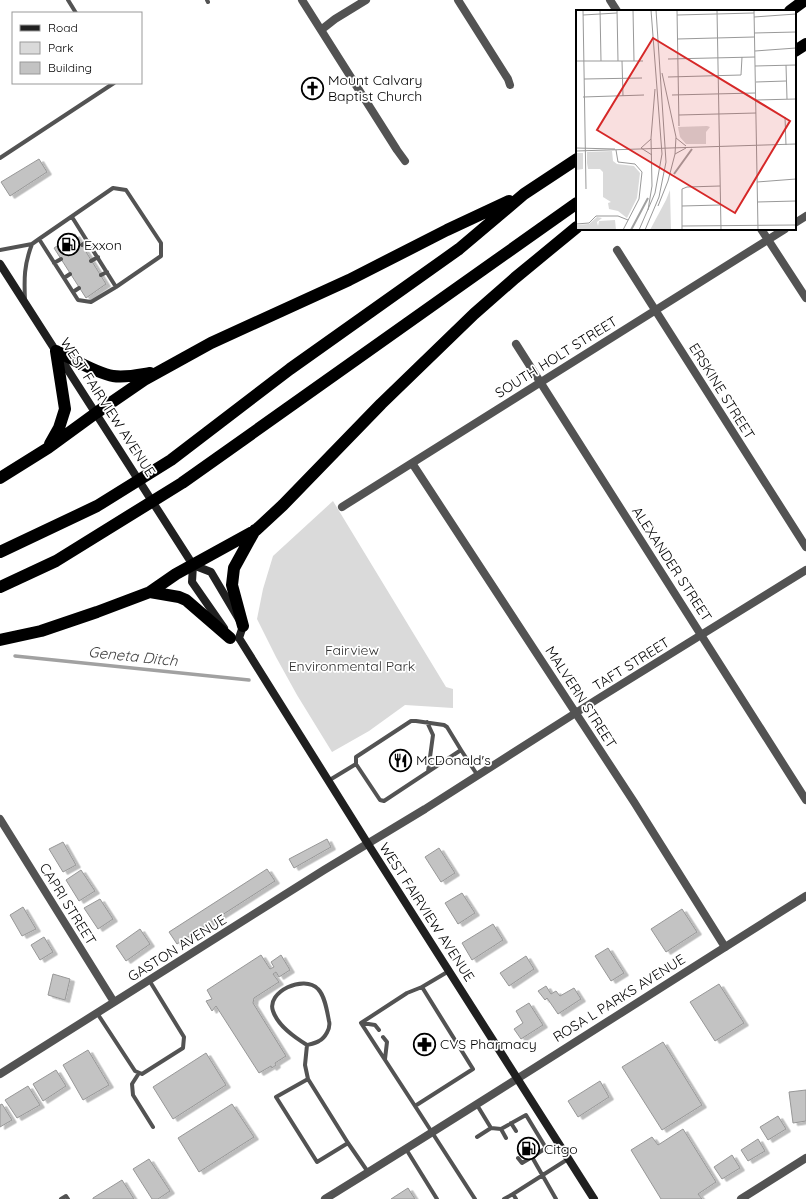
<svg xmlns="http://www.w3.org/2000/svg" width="806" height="1199" font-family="Quicksand,sans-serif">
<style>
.green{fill:#dadada}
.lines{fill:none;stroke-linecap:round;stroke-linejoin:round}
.stream{stroke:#a1a1a1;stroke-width:3.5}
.building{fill:#c3c3c3;stroke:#979797;filter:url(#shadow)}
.service{stroke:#535353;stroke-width:4}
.minor{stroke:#535353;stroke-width:8}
.tertiary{stroke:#535353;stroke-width:8}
.secondary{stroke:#202020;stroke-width:8}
.motorway{stroke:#000;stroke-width:12}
.labels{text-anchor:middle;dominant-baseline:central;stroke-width:3.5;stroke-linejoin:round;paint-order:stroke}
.poi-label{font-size:14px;fill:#000;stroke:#fff;text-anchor:start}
.street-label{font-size:14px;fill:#000;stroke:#fff}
.park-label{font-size:14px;fill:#313131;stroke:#fff}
.water-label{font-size:15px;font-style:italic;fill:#424242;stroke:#fff}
.inset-river{fill:none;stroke:#a1a1a1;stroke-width:2}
.inset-road{fill:none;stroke:#999;stroke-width:1}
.view{fill:#d62828;fill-opacity:0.15;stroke:#d62828;stroke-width:2}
.inset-edge{fill:none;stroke:#000;stroke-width:2}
</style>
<defs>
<filter id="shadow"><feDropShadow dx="4.5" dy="2.5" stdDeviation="0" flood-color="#0004"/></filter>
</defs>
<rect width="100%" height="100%" fill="#fff"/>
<path class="green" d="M333,501l113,186 7,2v19l-48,-3 -36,26 -37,21 -35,-57 -21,-38 -19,-38 6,-30 10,-33z"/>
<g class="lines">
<path class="stream" d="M15,656l234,24"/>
</g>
<path class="building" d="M39,159l8,13 -37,24 -9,-14z
M75,234l31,50 -20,14 -32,-50z
M327,839l4,8 -37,21 -5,-9z
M63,842l13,23 -13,7 -14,-23z
M439,848l16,25 -14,9 -16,-25z
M267,869l8,12 -98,63 -8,-12z
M81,870l14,21 -16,10 -13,-21z
M462,893l13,20 -17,11 -13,-21z
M100,899l13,20 -15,10 -14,-21z
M23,907l13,22 -14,7 -12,-21z
M682,909l15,23 -31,20 -15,-23z
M493,924l10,16 -31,20 -10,-17z
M140,929l10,15 -24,17 -10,-15z
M44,937l9,15 -13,8 -9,-15z
M608,948l16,25 -13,8 -16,-25z
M261,955l9,14 4,-2 -3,-5 10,-7 9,15 -11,7 -3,-5 -3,2 6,8 -25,16 -1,5 33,53 -11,7 1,2 -4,3 -1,-2 -12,7 -43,-67 -4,5 -6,-10 6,-2 -5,-9z
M526,956l8,13 -25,17 -9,-13z
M53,974l17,5 -5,21 -17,-5z
M719,984l25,39 -29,18 -25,-39z
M546,986l5,8 5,-3 4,5 14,-8 7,11 -23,15 -11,-16 -2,2 -7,-9z
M529,1003l14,22 -22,14 -7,-10 9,-6 -7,-12z
M663,1042l39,63 -40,25 -40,-63z
M88,1050l21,35 -26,15 -20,-35z
M206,1053l20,32 -53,34 -20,-32z
M56,1070l10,16 -23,15 -10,-17z
M600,1081l9,16 -31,20 -10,-16z
M28,1086l12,19 -23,13 -12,-18z
M806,1090v31l-13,2 -4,-31z
M2,1104l10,16 -12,7v-22z
M232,1104l22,33 -55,35 -21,-34z
M778,1116l8,13 -18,11 -8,-13z
M683,1129l33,53 -18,12 4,5h-41l-30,-49 21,-13 6,8z
M758,1139l7,12 -17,10 -7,-11z
M732,1155l8,13 -18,11 -8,-12z
M149,1159l21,32 -12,8h-6l-19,-30z
M122,1180l12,19h-41v-1z
M408,1188l7,11h-24z"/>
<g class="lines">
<path class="service" d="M68,0l8,13
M207,0l1,2
M0,158l114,-75
M72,217l44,70
M32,244l7,-5 74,-51 13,2 35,53v13l-45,31 -25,15 -13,-2 -39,-61
M82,245l6,-4
M0,250l32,-6c-8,21 -8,34 -7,57
M91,261l7,-4
M54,263l7,-4
M101,275l6,-3
M64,278l6,-4
M73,292l6,-4
M411,721h5l28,4 3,2 14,23 -77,51 -4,-1 -24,-36v-7z
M427,722l6,13 -5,37
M461,750l17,26
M328,781l28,-17
M449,971l-27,16 51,82 -58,37 60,93
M97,1013l38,58 7,3 41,-26 1,-11 -35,-57
M362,1023l13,2 4,5
M383,1037l4,5 -2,17
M307,1045c-13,-8 -29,-19 -34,-34 -7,-19 31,-37 45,-22 7,7 9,22 11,32 2,7 -4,17 -10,20 -3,2 -8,3 -12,4l-2,20 3,14 40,64 20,29
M139,1073l-7,11 1,11 20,32
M308,1079l-32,18 41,65 31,-19
M477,1105l14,23
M415,1106l-54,-83 46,-30 15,-6
M511,1123l5,8
M501,1129l5,9
M477,1137l14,-9 10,1 25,-14 20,33 -14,9 -4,-6
M406,1149l31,50
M518,1158l4,5 10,-6 24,42
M61,1199l5,-3 2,3
M504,1199l9,-5
M516,1199l-3,-5 55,-35"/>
<path class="minor" d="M302,0l95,150 8,11
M458,0l50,79 2,6
M610,0l7,11
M321,30l14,-11 31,-19
M795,223l11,-7
M761,229l45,69
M617,250l189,297
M516,344l290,456
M412,463l222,339 91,145
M342,507l443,-278
M0,819l114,183
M0,1074l324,-204 101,-61 171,-109 210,-130
M741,1199l65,-41"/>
<path class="tertiary" d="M325,1199c161,-99 320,-202 481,-303"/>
<path class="secondary" d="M0,264l193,301 -1,17 32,46
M193,565l18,7 32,54 -4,12
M239,638l129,206 226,355"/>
<path class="motorway" d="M790,11l15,-11
M795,51l11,-7
M56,351c15,7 42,23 57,25 12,2 25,-1 37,-3
M50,444l9,-16 6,-19 -9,-58
M0,478l48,-30 48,-35 48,-33 67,-37 138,-63 98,-50 62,-29
M0,552l97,-46 74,-46 119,-91 169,-120 65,-55 53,-35
M0,587l56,-26 126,-78 395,-280
M150,592l29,5 7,3 44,38
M243,626l-11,-41 2,-17 21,-38
M0,640l41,-9 56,-19 53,-20 26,-18 80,-44 27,-25 98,-101 93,-90 41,-36 62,-51"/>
</g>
<defs>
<symbol id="church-ring" viewBox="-11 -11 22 22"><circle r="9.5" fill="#fff" stroke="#000" stroke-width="1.5"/><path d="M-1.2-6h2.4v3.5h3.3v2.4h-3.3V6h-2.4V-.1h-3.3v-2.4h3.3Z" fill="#000"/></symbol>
<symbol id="fuel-ring" viewBox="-11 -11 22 22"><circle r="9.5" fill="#fff" stroke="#000" stroke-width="1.5"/><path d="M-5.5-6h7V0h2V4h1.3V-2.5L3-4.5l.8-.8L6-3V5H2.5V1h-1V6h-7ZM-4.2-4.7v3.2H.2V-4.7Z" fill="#000"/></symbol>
<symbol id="restaurant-ring" viewBox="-11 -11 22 22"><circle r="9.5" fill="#fff" stroke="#000" stroke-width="1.5"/><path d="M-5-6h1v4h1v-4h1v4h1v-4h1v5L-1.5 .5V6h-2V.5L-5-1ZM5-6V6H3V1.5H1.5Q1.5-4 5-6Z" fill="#000"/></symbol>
<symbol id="pharmacy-ring" viewBox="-11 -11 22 22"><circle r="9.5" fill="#fff" stroke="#000" stroke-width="1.5"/><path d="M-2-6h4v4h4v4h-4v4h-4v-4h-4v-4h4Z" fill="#000"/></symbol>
</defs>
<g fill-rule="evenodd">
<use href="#church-ring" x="300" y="76" width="25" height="25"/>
<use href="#fuel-ring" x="56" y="232" width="25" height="25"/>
<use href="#restaurant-ring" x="388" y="748" width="25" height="25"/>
<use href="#pharmacy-ring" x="412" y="1032" width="25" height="25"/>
<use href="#fuel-ring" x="516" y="1136" width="25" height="25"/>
</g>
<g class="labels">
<g class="poi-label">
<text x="328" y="80">Mount Calvary<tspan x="328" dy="16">Baptist Church</tspan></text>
<text x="84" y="245">Exxon</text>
<text x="416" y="760">McDonald's</text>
<text x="440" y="1044">CVS Pharmacy</text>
<text x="544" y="1149">Citgo</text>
</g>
<g class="street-label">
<text transform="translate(556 357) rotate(-32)">SOUTH HOLT STREET</text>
<text transform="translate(722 391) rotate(58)">ERSKINE STREET</text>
<text transform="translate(108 407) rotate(57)">WEST FAIRVIEW AVENUE</text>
<text transform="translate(672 564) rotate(57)">ALEXANDER STREET</text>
<text transform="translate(631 664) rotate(-32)">TAFT STREET</text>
<text transform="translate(581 697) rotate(57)">MALVERN STREET</text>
<text transform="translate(68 904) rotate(58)">CAPRI STREET</text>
<text transform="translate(427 912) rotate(57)">WEST FAIRVIEW AVENUE</text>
<text transform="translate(177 948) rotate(-32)">GASTON AVENUE</text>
<text transform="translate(619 998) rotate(-32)">ROSA L PARKS AVENUE</text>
</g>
<g class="park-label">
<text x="352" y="650">Fairview<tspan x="352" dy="16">Environmental Park</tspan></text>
</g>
<g class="water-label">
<text transform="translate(133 656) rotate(6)">Geneta Ditch</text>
</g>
</g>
<g transform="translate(576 10)">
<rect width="220" height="220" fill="#fff"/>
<path d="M131,116l3,1 -4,5v12h-20l-6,-7 -2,-10zM36,141l1,10 4,3 17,2 6,7 -3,25 -10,20 -9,-7 -9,-2 -1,-6 3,-1 -8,-5v-25l-3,-3h-12l-1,-6v5v-16zM0,143h7v16l-7,1zM94,180l1,40h-21l16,-30zM21,207l5,1 -5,4 1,4 1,-5 16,-1 1,10h-40v-5l13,-1z" fill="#dadada"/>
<path class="inset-river" d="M98,164l18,-25M55,220l17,-32"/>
<path class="inset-road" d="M7,0l3,179M24,0l1,51M41,0l1,51M57,0l1,51M101,0l2,116M141,0l4,220M178,0l4,220M7,5l34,-2M101,5l77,-2M178,7l42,-3M178,23l42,-1M101,29l77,-2M179,41l41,-3M92,49l87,-2M0,51h67M46,51l1,35M210,55l1,34M179,56l41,-1M92,67l73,-2 1,-18M8,69l58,-1M180,72l30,-1M96,85l83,-2M7,87l61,-2M180,90l40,-1M103,105l77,-2M209,107l1,28M100,128l10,8M0,138l39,1M65,138l10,-9M65,138l11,7M40,140l2,12 17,2 7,8 -3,27 -16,31M0,141l220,-7M99,144l11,-6M181,172l39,-3M181,192l39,-1M82,196l10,-25 7,-27 1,-17 -14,-64M106,196l38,-1M72,200l4,-24 -1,-48 4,-49M0,214l13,-1 7,-7h22l10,4M106,216l114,-1M63,220l16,-37 7,-39 -11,-144M69,220l14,-33 7,-35 -10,-152M106,220v-41l5,-2 33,-1"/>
<path class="view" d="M77,28l137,83 -55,92 -138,-83z"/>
<rect width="220" height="220" class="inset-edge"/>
</g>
<rect x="12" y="12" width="130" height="72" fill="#ffffff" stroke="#999999"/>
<rect x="20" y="25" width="20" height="6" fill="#202020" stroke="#999999"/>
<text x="48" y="32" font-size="12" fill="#000000">Road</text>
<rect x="20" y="42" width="20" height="12" fill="#dadada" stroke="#999999"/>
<text x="48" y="52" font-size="12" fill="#000000">Park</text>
<rect x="20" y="62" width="20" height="12" fill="#c3c3c3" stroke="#999999"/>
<text x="48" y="72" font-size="12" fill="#000000">Building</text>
</svg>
